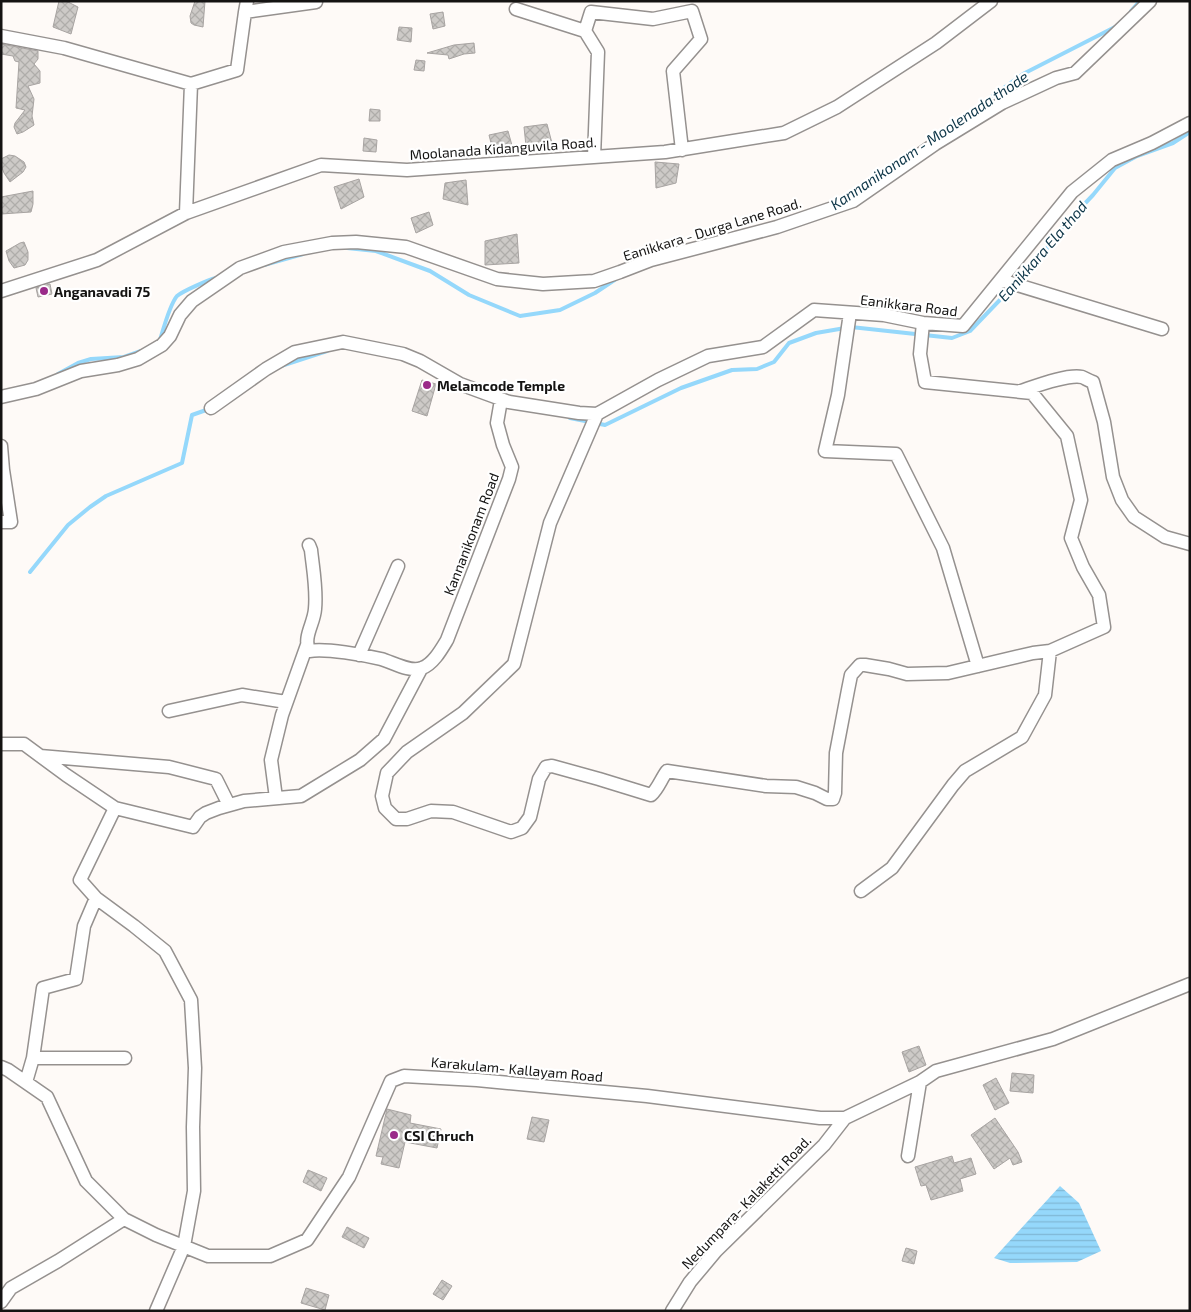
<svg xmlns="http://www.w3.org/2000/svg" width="1191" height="1312" font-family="'Exo 2',sans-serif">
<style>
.water{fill:url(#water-rules)}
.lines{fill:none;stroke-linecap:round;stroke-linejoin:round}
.stream{stroke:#95d8fb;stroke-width:4}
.building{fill:url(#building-cross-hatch);stroke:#a8a4a2}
.minor-casing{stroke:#95918f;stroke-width:15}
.minor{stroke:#fff;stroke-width:12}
.poi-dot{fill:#9a2a89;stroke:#fff;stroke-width:2}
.labels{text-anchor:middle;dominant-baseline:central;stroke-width:4.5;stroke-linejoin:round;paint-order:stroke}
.street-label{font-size:14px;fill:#141312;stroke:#fff}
.poi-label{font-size:14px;font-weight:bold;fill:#141312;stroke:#fff;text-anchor:start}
.water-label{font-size:15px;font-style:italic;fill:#0d3547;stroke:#fff}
</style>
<defs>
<pattern id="water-rules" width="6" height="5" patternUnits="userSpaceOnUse" patternTransform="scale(1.25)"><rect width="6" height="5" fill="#95d8fb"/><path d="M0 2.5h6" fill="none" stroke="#80b8d6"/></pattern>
<pattern id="building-cross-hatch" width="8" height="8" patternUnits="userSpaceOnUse" patternTransform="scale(1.25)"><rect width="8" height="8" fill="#cdcac7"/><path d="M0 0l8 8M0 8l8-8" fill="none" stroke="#afadaa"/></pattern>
</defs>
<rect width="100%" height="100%" fill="#fefaf7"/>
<path class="water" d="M1060,1186l19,17 22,48 -24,11 -67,1 -16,-5z"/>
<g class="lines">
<path class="stream" d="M1131,11l9,-10
M938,135l85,-61 92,-47
M347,248l29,3 54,20 39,24 51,21 40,-6 35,-17 21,-14
M264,265l39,-11
M160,340c3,-10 10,-36 17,-44 6,-5 31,-16 39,-18
M281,366l46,-15
M58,374l20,-11 13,-4 33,-2 17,-6
M570,418l35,7 76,-37 51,-18 25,-1 17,-7 15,-19 27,-10 35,-6 101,11 18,-7 74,-77 9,-17 40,-42 22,-27 22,-12 36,-13 17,-11
M30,572l38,-47 22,-18 16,-11 76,-33 10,-48 17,-6"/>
</g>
<path class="building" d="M59,1h7l12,6 -7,27 -18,-7z
M195,1h10l-2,26 -9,-2 -3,-2 -1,-7z
M443,12l2,14 -12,3 -3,-15z
M399,27l13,1 -1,14 -14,-2z
M474,43l1,10 -11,1 -15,5 -1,-4 -21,-2 27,-8z
M1,44l37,7v8l-4,5 6,7v12l-12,3 6,13 -2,17 2,9 -11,7 -6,2 -3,-7 1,-4 10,-13 -9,-2 3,-46 -4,-1 -2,-5 -12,-2z
M416,60l9,1 -1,10 -10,-1z
M370,109l10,1v11h-11z
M547,124l6,23 -27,-1 -2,-19z
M508,131l5,18 -20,2 -4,-16z
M364,138l13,2 -1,12 -13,-1z
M9,155l6,1 9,6 2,5 -3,5 -13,10 -6,-9 -3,-8v-6z
M655,162l24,2 -3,19 -20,5z
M359,179l5,18 -23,12 -7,-22z
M466,180l2,25 -25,-6 2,-16z
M33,191v13l-2,8 -30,2v-17z
M429,212l4,13 -17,8 -5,-15z
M517,234l2,29 -34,2v-24z
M24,242l4,10v8l-3,5 -11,3 -5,-7 -3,-10 14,-8z
M50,284l2,10 -14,3 -2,-9z
M422,380l14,4 -9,32 -15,-5z
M919,1046l7,19 -17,7 -7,-20z
M1012,1073l22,2 -1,18 -23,-2z
M996,1078l13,25 -14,7 -12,-25z
M387,1109l24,6 -1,8 31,6 -4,19 -32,-6 -6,26 -18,-4 2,-7 -7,-1z
M532,1117l17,3 -5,22 -17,-3z
M995,1118l23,34 4,10 -9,3 -3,-7 -16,11 -23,-34z
M952,1156l2,7 17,-5 5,16 -16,5 3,12 -32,9 -5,-15 -5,1 -6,-19z
M308,1170l19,8 -6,13 -18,-9z
M347,1227l22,11 -5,10 -22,-11z
M906,1248l11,3 -3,13 -12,-3z
M442,1280l10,6 -9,14 -10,-6z
M306,1288l23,7 -4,15 -24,-7z"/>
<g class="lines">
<defs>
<path id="minor" d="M247,1l-2,11 71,-10
M516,9l69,22 13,21 -4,105
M585,31l6,-19 62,7 39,-8 9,28 -28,32 9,79
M1,36l63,12 127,36 46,-14 8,-58
M186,213l5,-129
M1001,280l161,49
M1,291l96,-31 89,-47 135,-48 86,5 258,-18 119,-19 53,-26 99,-64 55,-42
M850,313l-12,82 -13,56 71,3 47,94 35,118
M923,323l-3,31 5,28 107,11 35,43 14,64 -10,38 12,29 16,28 5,32 -54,24
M1021,391c15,-5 46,-17 61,-14 3,1 7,4 11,5l11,40 9,55 9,23 12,17 31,20 25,7
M1,397l35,-8 45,-18 37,-6 20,-6 24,-14 8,-9 10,-21 12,-14 48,-33 44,-16 48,-9 24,-1 50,5 91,32 46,5 51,-3 26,-9 31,-12 126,-33 76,-26 82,-57 67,-41 54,-25 19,-5 75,-72
M211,408l55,-39 29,-17 48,-10 60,12 17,7 40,23 49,18 70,11 18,1
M1,446l2,24
M1,469l2,1 8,52h-10
M309,545l2,5c2,19 6,39 4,59 -1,15 -12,27 -6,42 17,-3 55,4 72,8 11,3 29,14 41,9 11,-4 19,-18 25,-28l62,-161 3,-12 -9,-22 -6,-22 4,-23
M359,655l39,-89
M169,711l73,-16 44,7
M1,744h23l42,31 49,33 78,19 7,-10 6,-4 13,-5 25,-7 57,-5 59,-36 24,-21 37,-70
M40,756l129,11 47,12 13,26
M276,798l-5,-38 11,-45 25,-70
M861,891l31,-23 61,-83 12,-14 57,-34 23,-42 5,-44 -17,2 -85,20 -41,1 -18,-5 -24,-4h-5l-9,10 -3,15 -12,63 -1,40 -2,6h-6l-12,-6 -19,-6 -30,-1 -99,-15c-6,8 -9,18 -16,24l-52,-16 -47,-13 -6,1 -7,12 -9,38 -8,11 -11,4 -58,-20 -22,-1 -24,8h-11l-11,-11 -3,-12 5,-23 20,-21 56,-39 51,-49 36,-141 47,-109 61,-34 50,-24 55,-9 51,-37 70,5 39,8 40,3 109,-134 40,-32 40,-17 38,-20
M96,898l38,28 31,25 26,49 4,68 -2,59 1,64 -10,55 -28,65
M33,1058h92
M1,1067l7,3 39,27 39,84 38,38 32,16 52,21h62l37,-16 42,-63 42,-96 13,-5 73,4 170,16 173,22h25l75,-36 16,-11 117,-32 137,-55
M26,1082l7,-24 10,-70 33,-9 8,-53 12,-28 -16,-18 35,-72
M908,1156l12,-74
M1,1302l10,-14 47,-27 66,-42
M672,1311l18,-29 26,-31 108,-106 21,-27"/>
</defs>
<use href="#minor" class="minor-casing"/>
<use href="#minor" class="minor"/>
</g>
<g class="poi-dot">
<circle cx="44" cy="291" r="5"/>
<circle cx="427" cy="385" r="5"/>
<circle cx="394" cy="1135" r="5"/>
</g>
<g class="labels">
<g class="street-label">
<text transform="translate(503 148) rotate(-4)">Moolanada Kidanguvila Road.</text>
<text transform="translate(712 229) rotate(-17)">Eanikkara - Durga Lane Road.</text>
<text transform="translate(909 305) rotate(7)">Eanikkara Road</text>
<text transform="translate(471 534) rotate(-69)">Kannanikonam Road</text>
<text transform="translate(517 1069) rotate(5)">Karakulam- Kallayam Road</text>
<text transform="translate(746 1202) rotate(-46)">Nedumpara- Kalaketti Road.</text>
</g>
<g class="poi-label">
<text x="54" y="291">Anganavadi 75</text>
<text x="437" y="385">Melamcode Temple</text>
<text x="404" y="1135">CSI Chruch</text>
</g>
<g class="water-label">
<text transform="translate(929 140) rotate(-34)">Kannanikonam - Moolenada thode</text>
<text transform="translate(1042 251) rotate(-49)">Eanikkara Ela thod</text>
</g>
</g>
<rect width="1191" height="1312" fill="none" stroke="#141312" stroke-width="5"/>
</svg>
